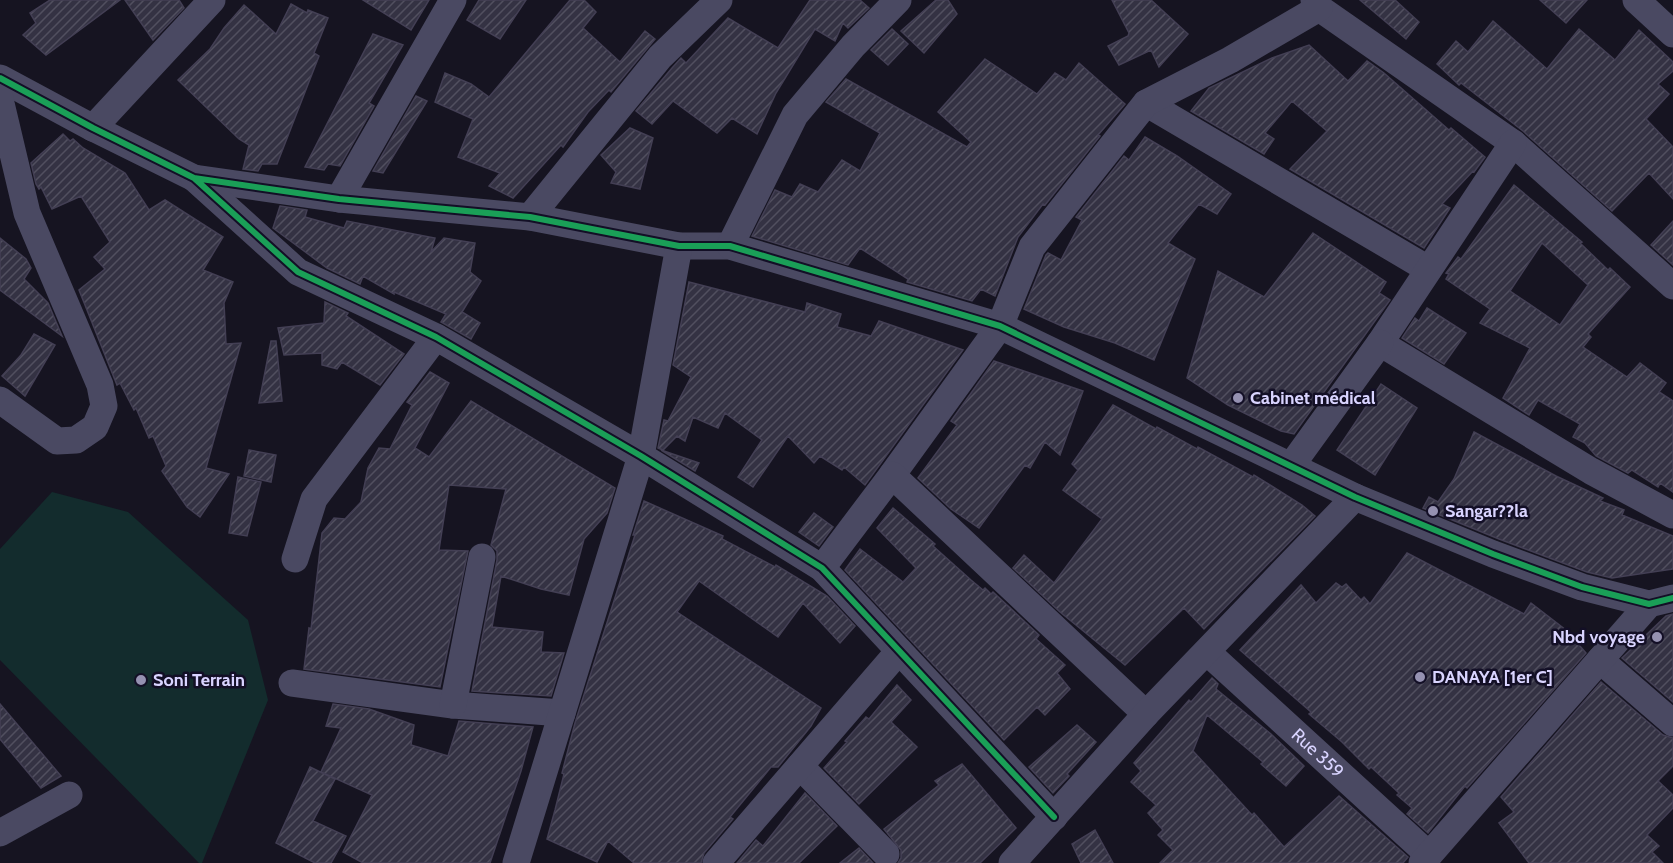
<svg xmlns="http://www.w3.org/2000/svg" width="1673" height="863" font-family="Cabin,sans-serif">
<style>
.park{fill:#132c2d}
.building{fill:url(#building-hatch);stroke:#433f54;stroke-width:1.5;fill-rule:evenodd}
.lines{fill:none;stroke-linecap:round;stroke-linejoin:round}
.street{stroke:#4a4962;stroke-width:27}
.cycleway-casing{stroke:#130f26;stroke-width:10}
.cycleway{stroke:#1a9f57;stroke-width:6}
.poi-dot{fill:#9591b1;stroke:#130f26;stroke-width:2}
.labels{text-anchor:middle;dominant-baseline:central;stroke-width:5;stroke-linejoin:round;paint-order:stroke}
.poi-label{font-size:18px;font-weight:bold;fill:#d9d4ff;stroke:#130f26;text-anchor:start}
.street-label{font-size:18px;fill:#d9d4ff;stroke:#130f26}
</style>
<defs>
<pattern id="building-hatch" width="6" height="6" patternUnits="userSpaceOnUse" patternTransform="scale(1.5)"><rect width="6" height="6" fill="#343243"/><path d="M-1 1l2-2M0 6l6-6M5 7l2-2" fill="none" stroke="#514f5f"/></pattern>
</defs>
<rect width="100%" height="100%" fill="#161421"/>
<path class="park" d="M52,492l76,20 120,108 20,80 -66,163h-3l-199,-203v-111z"/>
<path class="building" d="M50,0h70l-74,55 -23,-20 13,-12 -6,-10z
M125,0h54l5,8 -31,32z
M363,0h66l-18,30z
M479,0h47l-26,39 -33,-19z
M570,0h14l12,12 -13,16 37,34 25,-31 10,8 -44,53 -2,-2 -21,22 -25,35 -2,-2 -48,53 -24,-12 11,-13 -42,-16 15,-38 -38,-17 10,-29 26,11 18,13z
M810,0h50l9,8 -21,20 -5,-5 -8,18 -20,-12 -39,64 -19,41 -25,-16 -15,15 -44,-32 -21,23 -16,-13 36,-43 9,-10 5,5 42,-45 50,30z
M936,0h12l9,14 -33,39 -23,-22z
M1112,0h39l37,34 -29,33 -8,-17 -32,15 -11,-19 20,-10 1,-3z
M1360,0h35l24,22 -13,17z
M1540,0h47l-21,23z
M291,4l16,9 1,-3 20,8 -14,35 5,3 -42,108h-15l-4,7 -15,-2 6,-24 -10,-6 -61,-59 32,-31 14,-21 20,-23 32,29z
M1493,21l54,48 32,-40 36,31 24,-30 34,32v9l-15,13 11,10 -23,25 27,28v52l-24,-26 -37,38 -89,-80 -62,-48 -2,2 -22,-21 19,-23 12,11z
M892,29l16,15 -20,21 -17,-15z
M373,34l30,11 -34,58 5,3 -34,60 -12,-2 -4,6 -19,-3z
M1309,45l39,36 19,-20 17,12 65,57 2,-2 34,29 -11,15 -1,-1 -31,33 8,4 -26,40 -134,-79 37,-38 -35,-30 -27,32 9,6 -10,15 -73,-43 18,-23 63,-30z
M985,59l52,35 18,-21 11,7 13,-17 46,41 -27,31 2,1 -55,69 -2,-1 -25,33 -23,59 -14,-7 -9,12 -65,-19 1,-3 -48,-31 -12,17 -96,-29 23,-46 17,7 8,-13 18,8 24,-32 18,11 20,-38 -54,-31 20,-23 121,68 4,-5 -33,-30z
M416,96l11,5 -44,72 -10,-2z
M630,128l23,10 -13,51 -29,-6 5,-11 -15,-17z
M63,134l7,7 3,-2 10,9 42,25 24,37 16,-10 58,37 -20,33 30,12 -9,21 2,41 15,-1 -35,125 23,6 -29,43 -13,-10 -25,-36 4,-5 -13,-30 -4,2 -13,-30 -2,2 -14,-27 -3,2 -38,-95 26,-21 -11,-12 16,-15 -29,-46 -29,13 -11,-22 -2,2 -3,-5 -5,-21z
M1145,137l32,19 54,38 -14,20 -18,-10 -31,39 27,16 -41,101 -39,-17 -51,-16 -40,-18 22,-54 2,-2 13,7 21,-40 -6,-3 48,-61 5,4z
M1514,185l68,57 -2,1 28,27 2,-2 20,19 -42,47 3,3 -8,10 44,30 13,-14 26,20 -7,9 14,9v91l-13,-9 -2,4 -26,-17 -4,3 -32,-17 -11,-13 -12,-6 7,-13 -42,-24 -9,15 -26,-17 27,-50 -50,-25 10,-14 -44,-30 3,-5 -3,-1 12,-16 3,2zM1542,243l46,42 -28,40 -50,-34z
M280,206l27,4 -2,7 39,11 3,-7 88,17 -4,14 13,-14 31,5 -5,29 11,9 -19,31 18,11 -9,16 -30,-17 5,-8 -52,-22v2l-31,-18 -3,8 -33,-16 -54,-40z
M1673,221v44l-22,-20z
M1313,233l73,49 -7,11 11,7 -96,134 -13,-3 -53,-26 -41,-27 31,-107 46,26z
M0,238l26,21 5,9 -7,11 24,24 14,33 -62,-46z
M689,282l116,30 2,-9 34,11 -4,13 34,9 8,-15 84,29 -98,135 -21,-18 -2,3 -22,-14 -6,7 -26,-27 -35,51 -15,-10 24,-37 -37,-27 -7,15 -25,-11 -8,24 -8,-5 -14,14 -5,-2 6,-28 4,1 23,-44 -18,-12z
M325,302l23,11 -2,3 58,38 -24,31 -38,-23 -5,7 -15,-4v-12l-38,2 -6,-27 46,-5z
M1427,308l39,25 -22,31 -42,-26 13,-20 4,3z
M34,334l21,11 -30,51 -23,-20 19,-21z
M271,341h5l6,60 -23,2z
M994,361l89,30 -23,64 -15,-13 -15,26 -5,-3 -46,63 -28,-19 -33,-31 39,-53 -6,-4z
M430,372l19,11 -34,65 14,9 42,-56 144,87 -8,25 -23,26 -15,56 -28,-6 -40,-13 -9,51 51,5 -2,20 23,1 -13,43 -79,-5 25,-131v-9l-6,-6 15,-56 -57,-4 -10,65 29,1 -28,136 -136,-18 5,-41 2,1 11,-96 12,-15 11,1 16,-17 7,-34 11,-20 11,1 22,-44 -5,-3z
M1381,384l36,24 -42,67 -38,-25z
M1113,405l43,24 1,-2 40,22 1,-2 55,30 1,-2 48,30 13,11 -111,113 -20,-21 -59,57 -65,-53 -47,-44 11,-13 30,28 48,-64 -39,-29 15,-20 -6,-6z
M1474,432l82,44 47,22 -3,3 24,9 -2,5 51,21v33l-61,9 -25,-6 -88,-33 -76,-31 6,-11 9,5 16,-23z
M249,450l27,5 -5,27 -27,-6z
M661,450l38,13 -4,8z
M238,477l23,5 -14,54 -18,-3z
M644,501l79,35 -1,3 53,28 1,-2 51,31 28,30 -15,17 -37,-40 -25,34 -79,-56 -22,31 144,96 -10,18 -33,41h-7l-41,50 3,2 -29,34 -3,10h-67l-26,-22 -11,21 -50,-23 8,-29 9,-36 -2,-1 13,-50 60,-188h-2z
M893,508l42,36 -2,2 38,34 12,10 2,-2 6,6 2,-2 46,43 -3,4 29,26 -8,8 13,16 -25,26 -8,-8 -33,33 -159,-170 15,-21 43,33 13,-14 -39,-40z
M814,513l19,14 -14,19 -20,-14z
M1407,553l117,61 7,-11 35,27 20,23 -119,135 -2,-2 -37,47 -21,-19 5,-6 -15,-13 2,-2 -28,-26 -2,2 -27,-27 -33,-28 2,-2 -71,-62 61,-65 15,18 20,-20 6,4 4,-3 15,16 3,-3 6,7z
M1673,614v88l-51,-44 44,-42z
M1212,678l6,6 -2,5 55,45 33,32 -18,20 -25,-22 2,-2 -56,-47 -14,36 59,64 2,-2 30,34 55,-51 69,61 -5,6h-243l13,-13 -15,-15 5,-5 -15,-17 8,-8 -25,-23 10,-11 -7,-8 55,-63 2,2z
M1601,682l62,53 10,3v28l-15,15 15,14v13l-26,27 12,11 -7,6 11,11h-134l-30,-40 15,-11 -13,-15z
M897,685l14,15 -20,22 26,25 -58,57 -35,-36 23,-26 -2,-1 21,-24 3,2z
M0,704l61,72 -20,12 -41,-49z
M333,704l36,5 45,16 -3,20 37,11 11,-35 74,6 -12,44 -31,92h-127l-20,-11 29,-57 -51,-23 20,-44 -15,-2z
M1077,725l19,17 -29,32 2,2 -16,17 -24,-26z
M962,764l54,64 -36,35h-82l3,-5v-8l-17,-21 55,-44 -4,-4z
M310,767l25,12 -22,42 33,15 -15,27h-16l-39,-20z
M805,793l32,33 -38,37h-62l19,-23 7,6z
M1095,830l18,33h-32l-9,-19z
M859,848l14,15h-33z"/>
<g class="lines">
<g class="street">
<path d="M1314,0l5,8 194,135 160,143"/>
<path d="M1636,0l37,34"/>
<path d="M0,78l93,50 101,50 145,21 191,18 149,29h51l270,80 355,171 138,57 89,33 67,17 24,-6"/>
<path d="M0,99l27,114 73,172 4,21 -9,21 -19,13 -19,1 -57,-41"/>
<path d="M1146,103l282,166"/>
<path d="M93,128l119,-128"/>
<path d="M1513,143l-133,200 211,128 82,44"/>
<path d="M194,178l104,94 138,65 205,119 181,112 232,249"/>
<path d="M339,199l114,-199"/>
<path d="M530,217l130,-160 59,-57"/>
<path d="M730,246l65,-131 58,-69 45,-46"/>
<path d="M1291,466l89,-123"/>
<path d="M892,475l108,-149 32,-79 114,-144 84,-43 89,-52"/>
<path d="M295,559l19,-60 122,-162"/>
<path d="M822,568l70,-93 254,239"/>
<path id="s1" d="M1207,652l222,203"/>
<path d="M1600,660l73,63"/>
<path d="M292,683l161,22 109,8"/>
<path d="M453,705l29,-148"/>
<path d="M800,766l86,88"/>
<path d="M0,833l69,-38"/>
<path d="M516,863l125,-407 38,-210"/>
<path d="M716,863l183,-212"/>
<path d="M1012,863l134,-149 209,-217"/>
<path d="M1422,863l227,-259"/>
</g>
<defs>
<path id="cycleway" d="M0,78l93,50 101,50 145,21 191,18 149,29h51l270,80 355,171 138,57 89,33 67,17 24,-6
M194,178l104,94 138,65 205,119 181,112 232,249"/>
</defs>
<use href="#cycleway" class="cycleway-casing"/>
<use href="#cycleway" class="cycleway"/>
</g>
<g class="poi-dot">
<circle cx="1238" cy="398" r="6"/>
<circle cx="1433" cy="511" r="6"/>
<circle cx="1657" cy="637" r="6"/>
<circle cx="1420" cy="677" r="6"/>
<circle cx="141" cy="680" r="6"/>
</g>
<g class="labels">
<g class="poi-label">
<text x="1250" y="398">Cabinet médical</text>
<text x="1445" y="511">Sangar??la</text>
<text x="1645" y="637" text-anchor="end">Nbd voyage</text>
<text x="1432" y="677">DANAYA [1er C]</text>
<text x="153" y="680">Soni Terrain</text>
</g>
<g class="street-label">
<text stroke="none"><textPath href="#s1" startOffset="150">Rue 359</textPath></text>
</g>
</g>
</svg>
